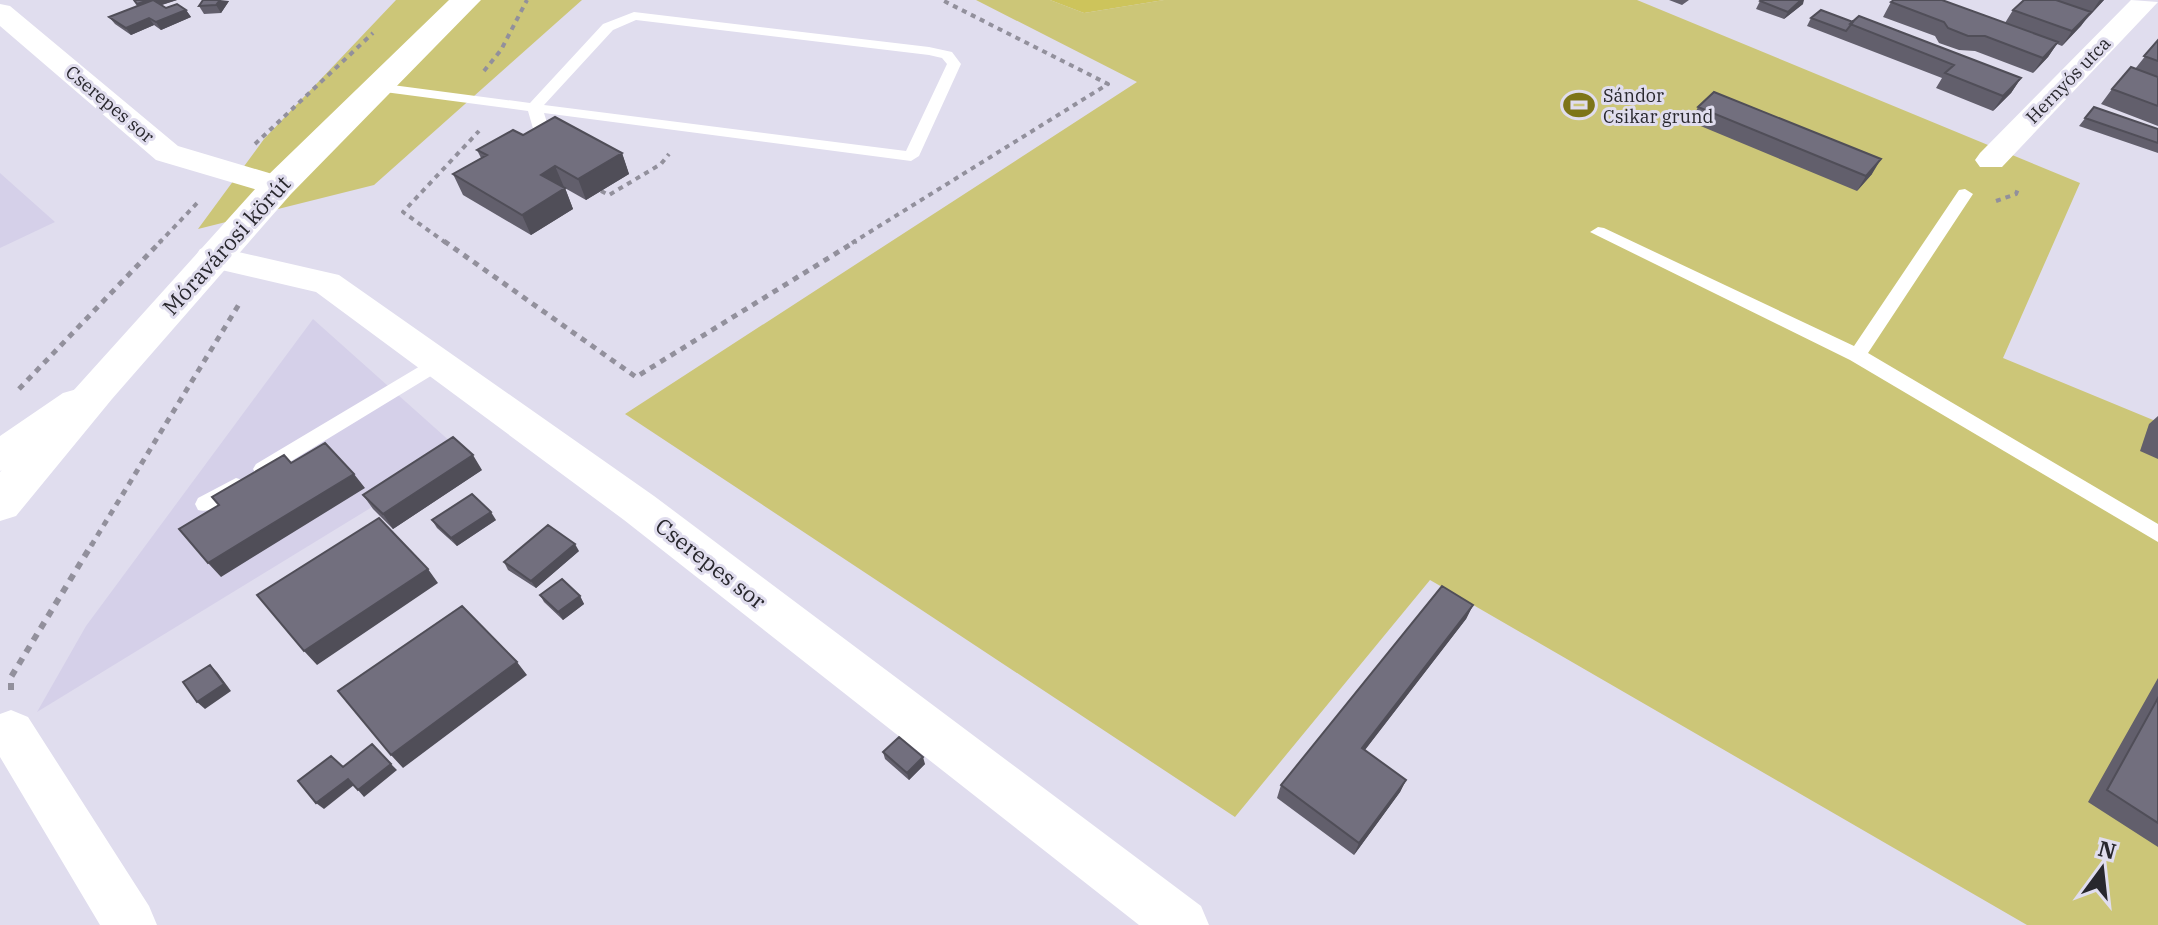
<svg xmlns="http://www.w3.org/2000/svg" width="2158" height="925" font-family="'IBM Plex Serif',serif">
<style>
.built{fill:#d5d0e9}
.green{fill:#ccc678}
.water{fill:#cdc45b}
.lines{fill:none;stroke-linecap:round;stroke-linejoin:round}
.path-far2{stroke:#92909c;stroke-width:4;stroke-dasharray:5 5;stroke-linecap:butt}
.path-far1{stroke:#92909c;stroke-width:5;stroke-dasharray:6 6;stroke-linecap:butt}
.path{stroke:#92909c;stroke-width:6;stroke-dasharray:7 7;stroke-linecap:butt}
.service{fill:#fff;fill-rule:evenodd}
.minor{fill:#fff;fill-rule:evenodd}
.secondary{fill:#fff;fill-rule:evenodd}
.wall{fill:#625f6c}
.shaded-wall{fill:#504e58}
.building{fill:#726f7e;stroke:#504e58;stroke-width:2}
.labels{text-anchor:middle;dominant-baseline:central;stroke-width:6;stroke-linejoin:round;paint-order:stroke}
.far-street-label{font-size:18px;fill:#28272d;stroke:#e0ddee}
.far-poi-label{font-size:18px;fill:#28272d;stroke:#e0ddee;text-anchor:start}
.street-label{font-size:22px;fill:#28272d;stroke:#e0ddee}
</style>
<rect width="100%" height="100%" fill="#e0ddee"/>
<path class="built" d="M0,173l55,49 -55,26z
M313,319l149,133 -425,260 49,-86z"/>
<path class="green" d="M396,0h186l-208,185 -176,44 66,-90z
M976,0h74l34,13 80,-13h473l443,183 -77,175 155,64v503h-131l-597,-345 -195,237 -610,-403 512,-332z"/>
<path class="water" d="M1050,0h114l-80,13z"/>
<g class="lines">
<path class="path-far2" d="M484,71l17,-21 26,-50
M255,144l118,-111
M601,191l8,4 52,-31 8,-10
M1996,201l20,-7 3,-8
M159,243l41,-43
M446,243l-43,-31 76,-81
M852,243l256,-159 -166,-84"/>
<path class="path-far1" d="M444,241l192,136 220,-136
M19,389l142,-148
M91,546l150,-245"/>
<path class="path" d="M11,690v-13l81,-133"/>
<path class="service" d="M634,12l295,35 23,5 9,12 -42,92 -8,5 -367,-48 8,26 -8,5 -8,-5 -8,-28 -151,-20 -7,-4 7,-4 153,20 73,-79zM636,20l293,35 13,3 5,6 -41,87 -362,-46 69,-75z
M1965,189l8,5 -105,159 290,171v18l-308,-182 -260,-128 8,-5 6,1 250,118 105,-156z
M437,356l9,7 -2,5 -174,106h-14l-3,-5 3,-5z
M236,478l7,2 3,6c-7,12 -34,28 -48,24l-3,-6 3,-6z"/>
<path class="minor" d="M2131,0l27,2 -156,165h-22l-5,-7 5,-7z
M0,4l10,2 168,140 111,33 5,7 -5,7 -11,3 -122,-36 -156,-134z
M212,246l127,29 315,221 547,410 8,19h-70l-515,-405 -308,-228 -116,-27 -5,-8 5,-8z
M77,389l14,4 5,10 -5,10 -77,54 -14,4v-35l63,-43z
M11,710l17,7 121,189 8,19h-57l-100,-168v-43z"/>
<path class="secondary" d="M449,0h32l-190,194 -179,205 -96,117 -16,5v-49l265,-294z"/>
</g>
<path class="wall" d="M134,0h43l-15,5 4,3 20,2 5,7 -30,13 -7,-5 -23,10 -16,-11 -6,-7 29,-11z
M1669,0h20l-7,5z
M2024,0h80l-42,46 -5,-2 -9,13 -15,16 -58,-22 -16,-1 -20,-7 -4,-7 -52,-19 8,-15 114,21 8,-13z
M229,1l-8,12 -17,1 -5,-8z
M1760,1l43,3 -19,15 -28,-10z
M1811,18l42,4 168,56 -10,15 -18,18 -57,-23 6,-10 -135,-52z
M2158,40v86l-57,-22 11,-15 23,-20z
M1698,107l174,67 -15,17 -166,-69z
M2094,107l64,22v24l-79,-27z
M523,135l99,18 7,21 -43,26 -23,-13 2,1 8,21 -42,26 -68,-40 -10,-21 28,-16 -4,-8z
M2158,416v43l-18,-8 9,-27z
M482,470l-89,59 -20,-20 -10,-14z
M432,520h64l-39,26 -20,-18z
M579,551l-43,37 -28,-18 -4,-8z
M540,595l40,1 4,8 -21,16 -19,-18z
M1473,605l-7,14 -101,131 41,30 -6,12 -46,63 -77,-57 4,-13z
M2158,678v169l-70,-45z
M883,752l42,12 -16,16 -24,-21z"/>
<path class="shaded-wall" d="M149,0h28l-35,11 -5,-7z
M220,0l9,1 -8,12 -5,-8z
M1801,0h3l-1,4 -19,15 4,-7z
M2100,0h4l-15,16 10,-15z
M186,10l5,7 -30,13 -5,-8z
M2091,12l-10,14 -19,20 10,-15z
M149,18l5,7 -23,10 -5,-7z
M2058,42l-10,15 -15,16 10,-15z
M2021,78l-10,15 -18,18 10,-15z
M622,153l7,21 -43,26 -8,-21z
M1881,159l-9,15 -15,17 9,-15z
M555,166l9,21 -23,-12z
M565,188l8,21 -42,26 -9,-20z
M473,455l9,15 -89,59 -10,-15z
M354,474l11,14 -144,89 -13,-14z
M491,512l5,8 -39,26 -6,-8z
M575,544l4,7 -43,37 -5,-7z
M428,569l10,14 -121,82 -13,-14z
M580,596l4,8 -21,16 -5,-8z
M1473,605l-7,14 -109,141 5,-12z
M517,662l10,13 -124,93 -12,-13z
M210,665l7,7 14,19 -26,18 -8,-7z
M923,757l2,7 -16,16 -2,-7z
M391,764l6,6 -33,27 -6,-7z
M348,779l6,6 -30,24 -8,-6z
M1406,780l-6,12 -46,63 5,-12z"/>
<path class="building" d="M134,0h15l-12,4z
M153,0l13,8 11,-4 9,6 -30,12 -7,-4 -23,10 -17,-11z
M203,0h17l-4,5 -17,1z
M1761,0h40l-13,12 -28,-11z
M1894,0h48l116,42 -15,16 -58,-22h-17l-20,-8 -4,-6 -53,-20z
M2024,0h32l35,12 -19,19 -59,-21z
M1821,10l32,12 -7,9 -35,-13z
M1859,16l162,62 -18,18 -58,-23 9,-8 -104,-41z
M2158,40v21l-14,-5z
M2131,67l27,10v29l-46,-17z
M1714,92l167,67 -15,17 -168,-69z
M2094,107l64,22v14l-73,-25z
M555,117l67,36 -44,26 -23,-13 -14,9 24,13 -43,27 -69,-41 34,-19 -10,-5 36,-20 10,5z
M453,437l20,18 -90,59 -20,-19z
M325,443l29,31 -146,89 -29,-34 40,-24 -7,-8 72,-42 7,8z
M472,494l19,18 -40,26 -19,-18z
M379,518l49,51 -124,82 -47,-56z
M548,525l27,19 -44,37 -27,-19z
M562,579l18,17 -22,16 -18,-17z
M1442,586l31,19 -111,143 44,32 -47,63 -78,-58z
M462,606l55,56 -126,93 -53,-64z
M210,665l14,19 -27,18 -14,-20z
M2158,698v125l-51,-33z
M899,737l24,20 -16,16 -24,-21z
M372,744l19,20 -33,26 -10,-11 -32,24 -18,-22 33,-25 12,11z"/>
<defs>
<symbol id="stadium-bare" viewBox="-9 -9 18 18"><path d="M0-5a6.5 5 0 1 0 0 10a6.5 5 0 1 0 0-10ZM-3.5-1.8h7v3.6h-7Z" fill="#7d7519" stroke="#e0ddee" stroke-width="2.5" paint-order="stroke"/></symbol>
</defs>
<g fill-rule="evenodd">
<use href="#stadium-bare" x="1557" y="83" width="44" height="44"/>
</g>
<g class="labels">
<g class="far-street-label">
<text transform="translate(2068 80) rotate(-46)">Hernyós utca</text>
<text transform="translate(110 104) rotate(40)">Cserepes sor</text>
</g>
<g class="far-poi-label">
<text x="1603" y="95">Sándor<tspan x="1603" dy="21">Csikar grund</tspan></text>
</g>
<g class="street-label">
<text transform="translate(226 245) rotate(-48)">Móravárosi körút</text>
<text transform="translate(711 563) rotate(38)">Cserepes sor</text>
</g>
</g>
<g transform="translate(2102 869) rotate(15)" stroke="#e0ddee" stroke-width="6" paint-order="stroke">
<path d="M0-6L14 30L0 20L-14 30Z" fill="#28272d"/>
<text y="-12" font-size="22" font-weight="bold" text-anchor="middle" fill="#28272d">N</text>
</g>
</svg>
